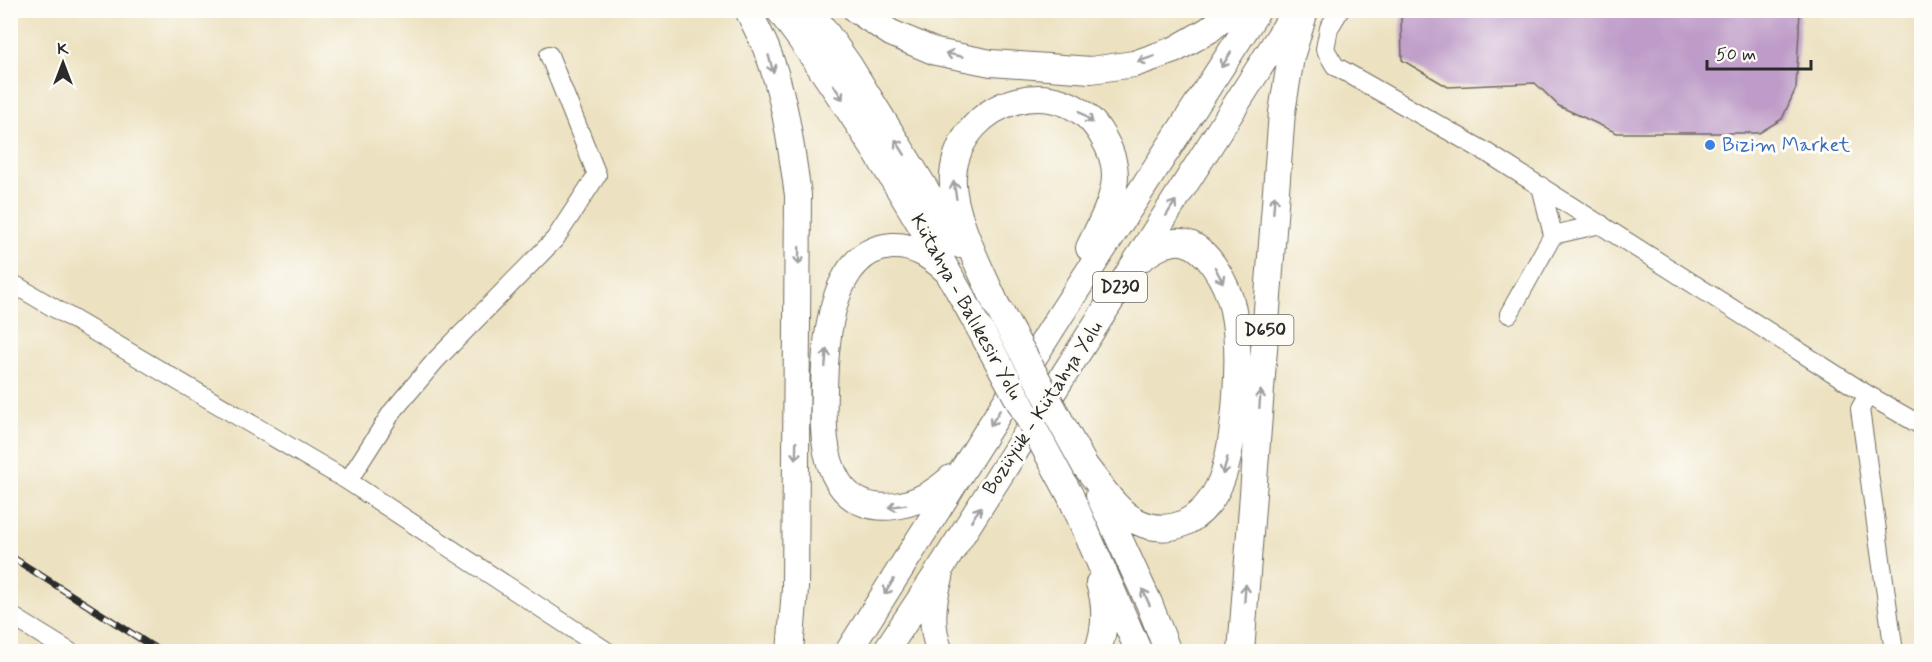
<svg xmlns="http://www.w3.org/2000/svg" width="1932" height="662" font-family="Mynerve,sans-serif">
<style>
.building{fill:#be9bc8}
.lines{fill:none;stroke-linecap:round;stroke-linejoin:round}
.minor-casing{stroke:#6f6b5f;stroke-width:20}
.highway-casing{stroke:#6f6b5f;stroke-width:28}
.minor{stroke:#fff;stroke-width:18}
.highway{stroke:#fff;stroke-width:26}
.rail-casing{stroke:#2b2b2b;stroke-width:7}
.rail{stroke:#fdfcf7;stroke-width:4.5;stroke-dasharray:14;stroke-linecap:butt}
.highway-bridge-casing{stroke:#6f6b5f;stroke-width:28;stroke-linecap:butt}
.highway-bridge{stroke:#fff;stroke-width:26}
.oneway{stroke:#a0a0a0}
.shop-dot{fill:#3f7fe0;stroke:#fdfcf7;stroke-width:2}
.labels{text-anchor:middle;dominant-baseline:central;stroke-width:6;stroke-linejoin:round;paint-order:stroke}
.shield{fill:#fdfcf7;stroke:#6a6a68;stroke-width:1.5}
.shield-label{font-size:18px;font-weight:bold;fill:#2b2b2b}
.shop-label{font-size:20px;fill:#366cbe;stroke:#fdfcf7;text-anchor:start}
.street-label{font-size:20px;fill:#2b2b2b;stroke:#fdfcf7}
</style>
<rect width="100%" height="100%" fill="#fdfcf7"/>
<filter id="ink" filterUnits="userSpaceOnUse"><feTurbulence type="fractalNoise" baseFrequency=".0167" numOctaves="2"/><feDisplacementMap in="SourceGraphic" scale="12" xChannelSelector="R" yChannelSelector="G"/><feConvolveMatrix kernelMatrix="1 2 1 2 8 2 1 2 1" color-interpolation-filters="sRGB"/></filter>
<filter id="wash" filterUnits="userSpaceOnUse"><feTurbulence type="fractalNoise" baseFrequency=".008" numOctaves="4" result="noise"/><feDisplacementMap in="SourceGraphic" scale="24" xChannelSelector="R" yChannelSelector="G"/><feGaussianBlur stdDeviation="1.35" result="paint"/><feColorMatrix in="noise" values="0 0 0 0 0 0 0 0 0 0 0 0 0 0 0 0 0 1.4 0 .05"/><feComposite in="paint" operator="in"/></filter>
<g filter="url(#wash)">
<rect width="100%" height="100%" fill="#ece1c0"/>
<g id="blocks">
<path class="building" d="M1413,10h387l-4,78 -14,31 -23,14h-142l-58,-27 -24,-23 -87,4 -46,-27 -1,-42z"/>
</g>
</g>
<g filter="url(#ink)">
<use href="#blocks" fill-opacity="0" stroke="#6f6b5f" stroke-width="1.5"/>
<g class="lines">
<defs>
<path id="minor" d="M1340,10l-11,18 -4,21 10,17 151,86 382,243 54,31
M1553,235l48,-11
M10,282l338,199 260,171
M1509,314l44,-79 -12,-49
M1868,395l-8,14 34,243
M348,481l44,-69 44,-52 119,-121 42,-64 -48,-120
M10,615l60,37"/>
<path id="highway" d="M748,10c6,13 13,26 18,38 19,46 25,99 32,147l-3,394 -5,63
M779,10c76,102 141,210 202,321
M810,10l39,55 111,180
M856,10l35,23 45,19 55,11 100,7 43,-6 40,-14 35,-20 24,-20
M948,272c-16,-15 -33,-27 -56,-26 -62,4 -67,97 -68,144 -1,31 -2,66 15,93 13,20 34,26 56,23 22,-3 40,-13 56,-28
M996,304c-15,-34 -46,-92 -43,-129 7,-78 112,-107 150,-38 7,12 12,24 12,38 0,25 -16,51 -26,73
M1085,466c15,18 31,46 53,56 15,7 33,8 48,0 16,-8 28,-24 35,-41 15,-39 21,-129 12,-171 -5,-24 -27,-71 -58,-68 -14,2 -25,10 -36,18
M1070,495l69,157
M1099,495l50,108 19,49
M940,578c-8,24 -10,49 0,74
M848,652l213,-338 197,-304
M885,652l59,-89 352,-553
M1097,652c9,-23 10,-45 2,-69
M1241,652l41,-540 9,-55 13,-43"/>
</defs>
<use href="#minor" class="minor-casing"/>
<use href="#highway" class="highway-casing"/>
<use href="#minor" class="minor"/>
<use href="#highway" class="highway"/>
<defs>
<path id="rail" d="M10,556l151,96"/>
</defs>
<use href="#rail" class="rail-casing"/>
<use href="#rail" class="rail"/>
<defs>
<path id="highway-bridge" d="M996,304l89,162
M981,331l89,164"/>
</defs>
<use href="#highway-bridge" class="highway-bridge-casing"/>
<use href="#highway-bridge" class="highway-bridge"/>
</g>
<defs><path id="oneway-shaft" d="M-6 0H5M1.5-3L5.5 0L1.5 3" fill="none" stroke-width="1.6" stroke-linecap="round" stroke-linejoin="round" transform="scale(1.5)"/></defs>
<g class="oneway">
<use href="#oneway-shaft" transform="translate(954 55) rotate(-168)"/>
<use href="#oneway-shaft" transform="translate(1146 59) rotate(161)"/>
<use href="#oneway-shaft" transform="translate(1226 60) rotate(123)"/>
<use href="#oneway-shaft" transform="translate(771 64) rotate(74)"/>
<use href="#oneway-shaft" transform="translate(838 92) rotate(57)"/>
<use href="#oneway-shaft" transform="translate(1086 117) rotate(40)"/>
<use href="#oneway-shaft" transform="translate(900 147) rotate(-122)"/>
<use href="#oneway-shaft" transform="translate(955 190) rotate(-99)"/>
<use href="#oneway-shaft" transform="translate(1274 204) rotate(-86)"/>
<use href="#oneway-shaft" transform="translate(1171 208) rotate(-58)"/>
<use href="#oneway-shaft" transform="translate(799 256) rotate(91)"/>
<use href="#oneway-shaft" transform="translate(1219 275) rotate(62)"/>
<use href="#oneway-shaft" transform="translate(826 358) rotate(-85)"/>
<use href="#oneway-shaft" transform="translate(1260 399) rotate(-86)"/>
<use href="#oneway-shaft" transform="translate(995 418) rotate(122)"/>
<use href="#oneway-shaft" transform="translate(796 451) rotate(91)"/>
<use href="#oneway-shaft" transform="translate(1225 466) rotate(106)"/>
<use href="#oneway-shaft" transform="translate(897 506) rotate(171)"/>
<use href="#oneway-shaft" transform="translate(976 514) rotate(-57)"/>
<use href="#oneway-shaft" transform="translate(889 587) rotate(122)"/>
<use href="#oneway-shaft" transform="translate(1245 593) rotate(-86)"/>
<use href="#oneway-shaft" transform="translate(1146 597) rotate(-114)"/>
</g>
</g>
<circle class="shop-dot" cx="1710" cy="145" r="6"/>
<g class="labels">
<g class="shield">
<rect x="1093" y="272" width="54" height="30" rx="4.5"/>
<rect x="1236.5" y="315" width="57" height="30" rx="4.5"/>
</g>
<g class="shield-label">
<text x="1120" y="287">D230</text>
<text x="1265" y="330">D650</text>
</g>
<g class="shop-label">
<text x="1722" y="145">Bizim Market</text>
</g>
<g class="street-label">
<text transform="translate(966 307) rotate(61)">Kütahya - Balıkesir Yolu</text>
<text transform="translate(1043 408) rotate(-57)">Bozüyük - Kütahya Yolu</text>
</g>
</g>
<rect width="1932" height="662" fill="none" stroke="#fdfcf7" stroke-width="36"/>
<g transform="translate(63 63)" stroke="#fdfcf7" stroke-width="4.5" paint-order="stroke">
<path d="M0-4.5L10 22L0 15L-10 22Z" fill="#2b2b2b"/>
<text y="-9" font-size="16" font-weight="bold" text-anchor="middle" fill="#2b2b2b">K</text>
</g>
<path d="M1707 60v9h104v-9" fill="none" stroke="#2b2b2b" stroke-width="3"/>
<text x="1716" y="60" font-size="18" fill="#2b2b2b" stroke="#fdfcf7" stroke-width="4.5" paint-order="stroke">50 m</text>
</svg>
